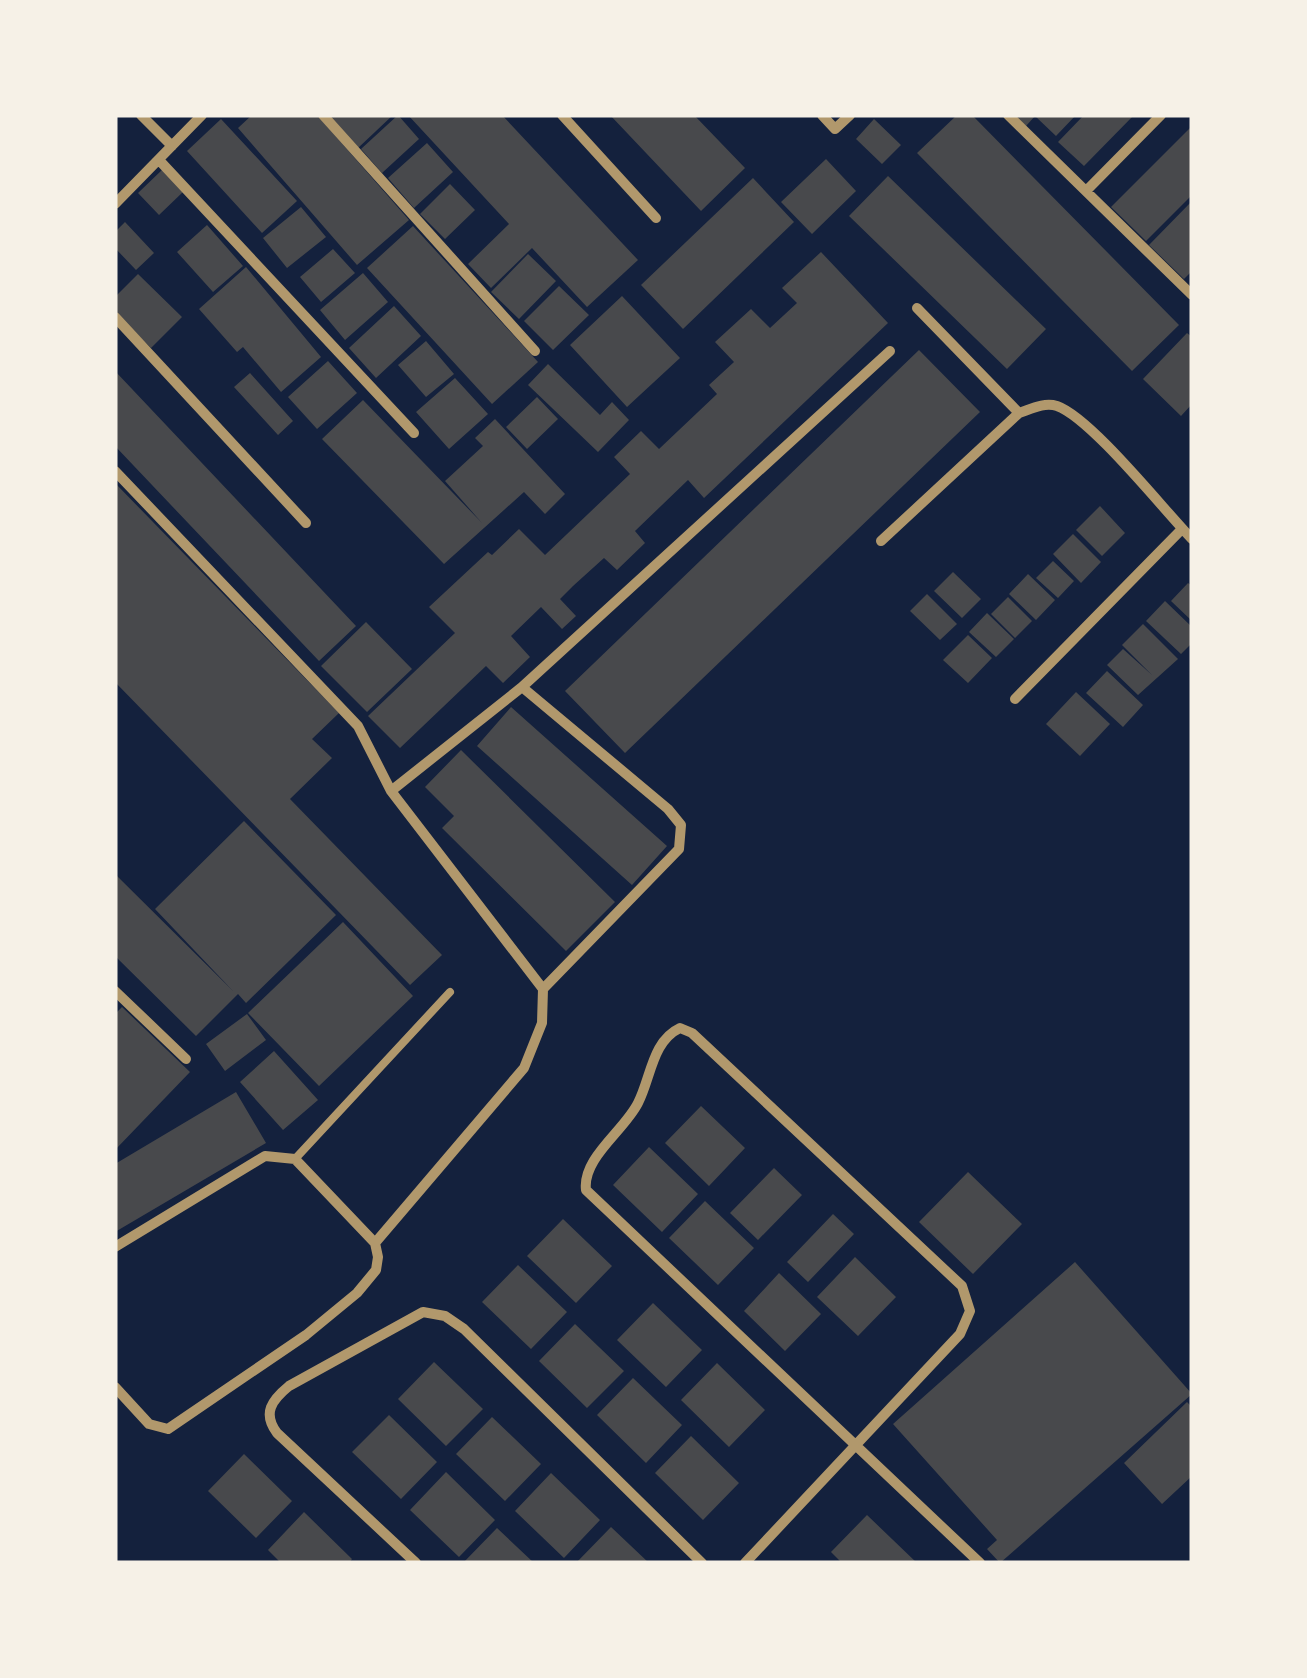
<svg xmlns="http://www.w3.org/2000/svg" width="1307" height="1678" font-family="'DM Sans',sans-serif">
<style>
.building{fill:#48494c}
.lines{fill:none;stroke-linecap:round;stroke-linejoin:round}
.service{stroke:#b1986c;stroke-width:8}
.minor{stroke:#b1986c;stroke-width:10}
</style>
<rect width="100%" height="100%" fill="#14213d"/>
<path class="building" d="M252,115h65l92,105 -52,45 -119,-137z
M327,115h66l-35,33z
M398,115l21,24 -37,34 -21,-24z
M408,115h94l136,145 -51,47 -55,-59 -41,40 -23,-24 41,-40z
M610,115h84l51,53 -44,43z
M957,115h15l207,210 -47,46 -215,-218z
M1014,115h62l-20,21 -21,-20 -9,10z
M1084,115h50l-50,51 -26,-24z
M221,119l76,82 -35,32 -75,-82z
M874,119l27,26 -19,19 -26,-25z
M1192,126v69l-46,46 -35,-34z
M427,143l26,29 -39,36 -26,-30z
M826,159l30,32 -44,43 -31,-32z
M163,169l21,22 -25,24 -21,-22z
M888,176l158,153 -39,40 -158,-153z
M753,178l41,44 -111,107 -42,-44z
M450,184l25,26 -30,29 -25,-25z
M1192,201v70l-8,8 -35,-34z
M301,207l25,30 -39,31 -24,-30z
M125,222l29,31 -18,17 -21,-22v-16z
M207,225l36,41 -30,26 -36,-40z
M413,226l125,136 -46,42 -125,-136z
M333,249l22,24 -34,29 -21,-25z
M821,252l67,71 -184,175 -16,-18 -53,51 10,12 -28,27 -13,-12 -31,28 -13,13 16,17 -14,13 -21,-22 -30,29 19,21 -27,26 -17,-17 -86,82 -32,-32 87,-83 -26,-26 59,-55 4,3 27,-26 26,26 85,-81 -16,-17 27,-26 18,18 58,-55 -8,-9 25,-23 -19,-20 36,-33 19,19 27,-25 -15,-15z
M528,254l28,27 -37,38 -28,-27z
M246,267l75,90 -40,35 -38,-45 -6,5 -38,-43z
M363,273l25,29 -43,38 -25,-30z
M138,274l44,43 -31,31 -36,-35v-16z
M559,286l30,29 -36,35 -29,-29z
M622,296l58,62 -53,49 -57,-62z
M394,306l27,30 -45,42 -27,-30z
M1187,333l5,4v67l-11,12 -38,-37z
M426,341l28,33 -28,23 -28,-32z
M919,350l61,62 -355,341 -60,-62z
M328,361l29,32 -40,36 -29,-32z
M548,364l52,51 12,-13 17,18 -31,32 -70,-67z
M115,371l241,255 -37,35 -204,-215z
M250,373l43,48 -15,14 -44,-48z
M455,378l33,36 -39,35 -33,-37z
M537,397l21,22 -31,30 -21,-22z
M363,400l119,123 -37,-42 38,-35 -8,-8 20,-19 70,75 -20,20 -21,-22 -80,72 -122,-125z
M115,483l224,230 -27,26 20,19 -42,41 152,156 -32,30 -295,-303z
M1100,506l25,27 -23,23 -26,-26z
M1073,534l28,28 -20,21 -28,-29z
M1053,561l21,20 -16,17 -22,-20z
M953,572l28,27 -19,19 -28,-27z
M1028,574l27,26 -19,20 -27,-26z
M1188,583l4,3v35l-21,-20z
M927,594l30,30 -17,16 -30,-29z
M1008,597l24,24 -17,17 -24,-24z
M1165,601l27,26v16l-11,11 -35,-33z
M987,613l27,26 -18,18 -27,-25z
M366,622l46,47 -45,43 -46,-46z
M1143,624l35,35 -40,36 -31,-30 16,-16 29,26 -30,-30z
M968,635l24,23 -24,25 -25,-23z
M1107,671l36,34 -20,22 -37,-34z
M1076,692l34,32 -30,32 -34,-32z
M511,707l156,139 -35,39 -155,-139z
M461,750l154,152 -49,49 -124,-123 12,-12 -29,-29z
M244,821l92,94 -90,88 -8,-9 -42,42 -81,-80v-82l118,117 -78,-82z
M343,922l70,74 -94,90 -71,-73z
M122,1007l68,65 -75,78v-136z
M247,1014l19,26 -41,31 -19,-27z
M274,1051l44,49 -35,30 -43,-48z
M236,1092l30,51 -151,89v-68z
M701,1106l44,42 -36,38 -44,-43z
M649,1147l49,47 -36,38 -49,-47z
M774,1168l28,27 -44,45 -28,-27z
M968,1172l54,52 -49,50 -54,-52z
M705,1201l49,47 -36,37 -49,-47z
M833,1214l21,20 -46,48 -21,-20z
M563,1219l49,47 -36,37 -49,-47z
M855,1257l41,40 -38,39 -41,-39z
M1075,1262l117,132 -192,169 -13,-14 10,-9 -104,-116z
M518,1265l49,47 -36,37 -49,-47z
M779,1273l42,41 -36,37 -41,-40z
M653,1303l49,47 -36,37 -49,-47z
M575,1324l49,47 -37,37 -48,-47z
M434,1362l49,47 -37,37 -48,-47z
M717,1363l48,47 -36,37 -48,-47z
M633,1378l49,47 -36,38 -49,-48z
M1187,1402l5,5v69l-30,28 -38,-41z
M389,1415l48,47 -36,37 -49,-47z
M492,1417l49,47 -36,37 -49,-47z
M691,1436l48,47 -36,37 -48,-47z
M244,1454l48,47 -36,37 -48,-47z
M446,1472l49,48 -36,37 -49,-47z
M551,1473l49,47 -36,38 -49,-47z
M304,1512l48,47 -3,4h-68l-13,-13z
M867,1515l50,48h-75l-11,-11z
M611,1527l38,36h-73z
M497,1528l37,35h-71z"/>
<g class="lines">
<path class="service" d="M295,1159l155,-167"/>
<path class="minor" d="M141,115l31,31
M323,115l212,236
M562,115l94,103
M822,115l13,14 15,-14
M1008,115l184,180
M159,160l255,273
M1087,190l74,-75
M115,204l87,-89
M917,308l102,105c12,-4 25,-11 38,-7 34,12 106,103 135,133
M115,317l191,206
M115,471l243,255 33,65 152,198
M881,541l138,-128
M1015,699l167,-170
M391,791l131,-104 368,-336
M115,991l71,68
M115,1247l150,-91 30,3 80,84
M115,1387l34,37 19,5 138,-94 51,-42 19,-23 2,-13 -3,-14 149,-175 18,-45 1,-34 136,-140 2,-24 -13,-16 -146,-122
M416,1563l-139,-130c-15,-20 -5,-33 12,-47l134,-74 22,4 19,13 238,234
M745,1563l215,-229 10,-23 -8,-25 -270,-253 -12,-5c-28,13 -29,50 -42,75 -14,28 -56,55 -52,87l394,373"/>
</g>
<rect width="1307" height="1678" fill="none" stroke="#f6f1e7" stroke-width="235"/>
</svg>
